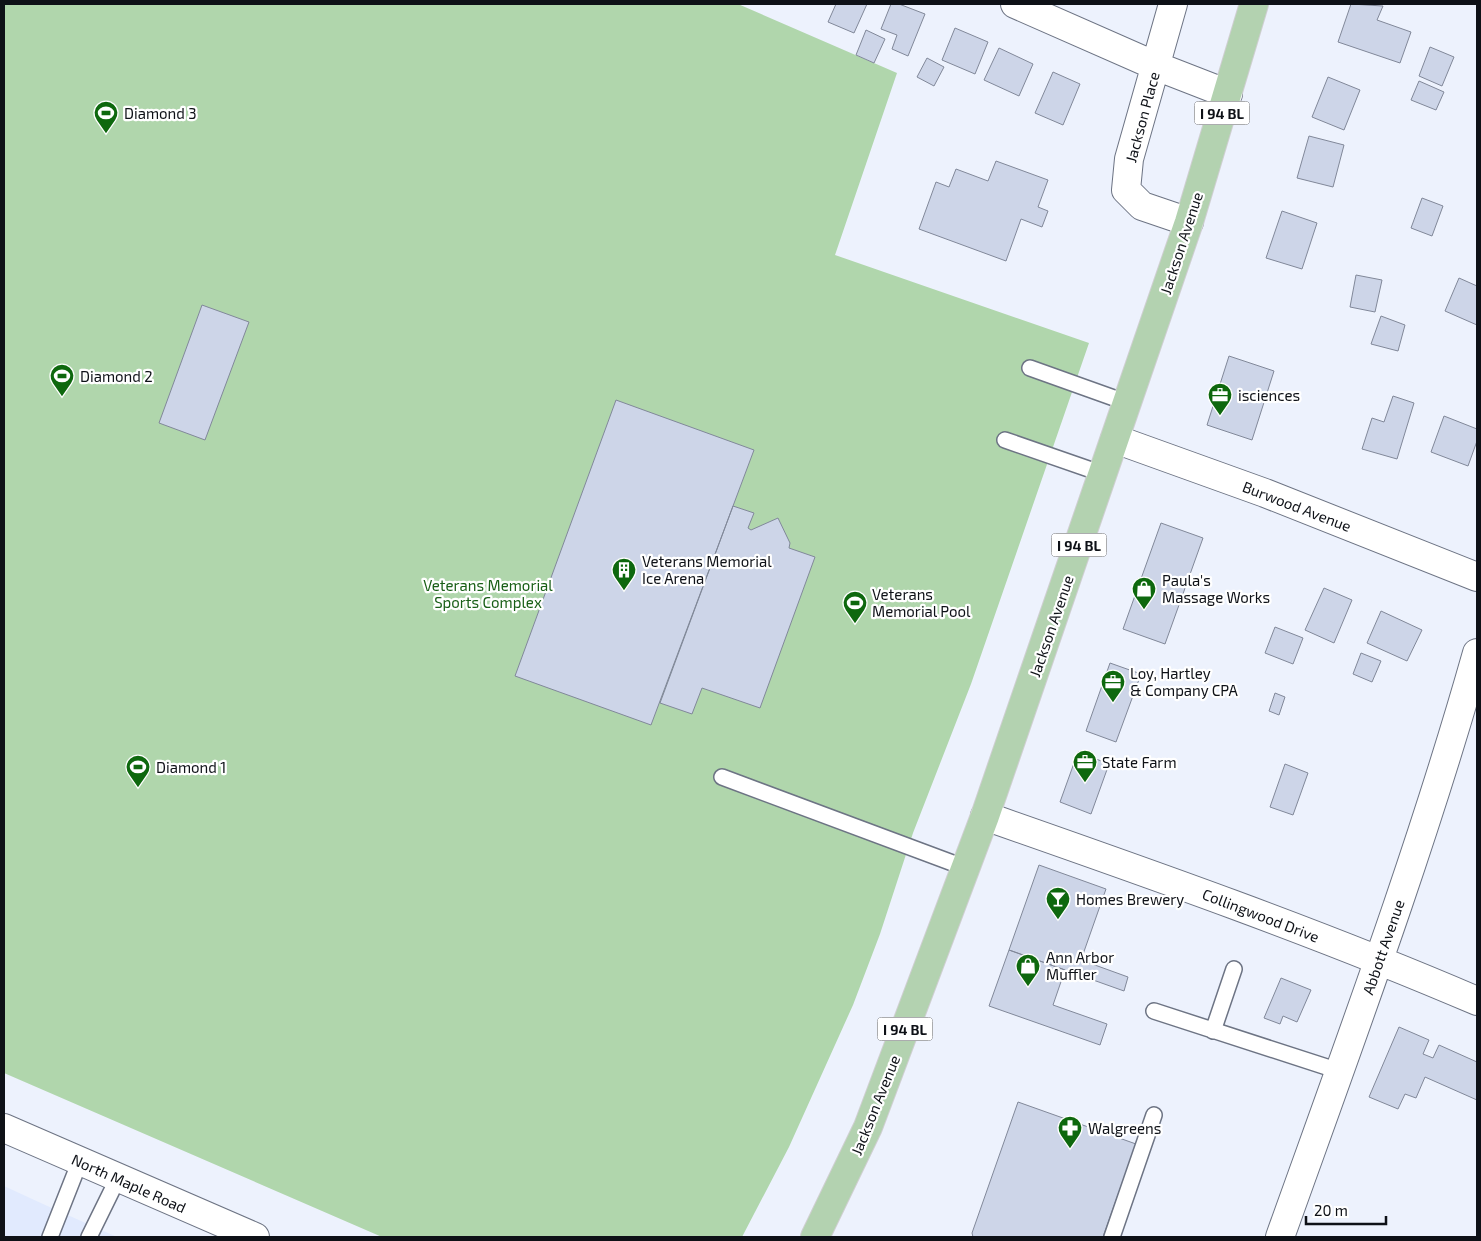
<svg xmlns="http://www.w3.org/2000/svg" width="1481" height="1241" font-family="'Exo 2',sans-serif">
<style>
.built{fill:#e1eafe}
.green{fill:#b0d6ac}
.building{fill:#cdd5e8;stroke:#818899}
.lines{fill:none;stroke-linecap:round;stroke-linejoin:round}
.service-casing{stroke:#6d7484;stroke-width:18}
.minor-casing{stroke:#6d7484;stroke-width:30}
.secondary-casing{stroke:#6d7484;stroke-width:30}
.primary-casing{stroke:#cfcfd1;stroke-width:30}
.service{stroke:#fff;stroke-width:15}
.minor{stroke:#fff;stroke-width:28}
.secondary{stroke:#fff;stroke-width:28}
.primary{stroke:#b3d2b0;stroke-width:28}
.labels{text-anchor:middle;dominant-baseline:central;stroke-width:4.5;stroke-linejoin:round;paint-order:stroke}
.shield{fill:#fff;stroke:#56585d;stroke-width:1}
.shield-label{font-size:14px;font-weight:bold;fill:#0e1117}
.poi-label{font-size:15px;fill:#0e1117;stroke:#fff;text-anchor:start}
.street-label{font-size:15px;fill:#0e1117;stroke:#fff}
.park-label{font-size:15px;fill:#185e16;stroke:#fff}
</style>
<rect width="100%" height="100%" fill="#edf2fd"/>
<path class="built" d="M4,1186l39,18 74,33h-113z"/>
<path class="green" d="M4,4h734l159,69 -62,182 254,88 -118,341 -58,149 -33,101 -27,71 -64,142 -47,90h-360l-378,-164z"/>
<path class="building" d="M836,4h31l-13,29 -26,-11z
M891,4h8l26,10 -17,42 -16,-7 5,-14 -16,-6z
M1351,4l32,2 -6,14 34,12 -11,31 -62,-21z
M955,28l33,14 -13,32 -33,-14z
M866,30l19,9 -11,24 -18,-8z
M1430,47l24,10 -12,29 -23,-10z
M999,48l34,16 -14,32 -35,-16z
M927,58l17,9 -10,19 -17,-9z
M1053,72l27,12 -17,41 -28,-12z
M1328,77l32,13 -16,40 -32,-13z
M1419,81l25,11 -8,18 -25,-10z
M1309,136l35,9 -11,42 -36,-9z
M996,161l52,19 -10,27 10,4 -6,16 -21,-8 -15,42 -87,-32 17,-47 13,5 7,-18 32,12z
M1422,198l21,8 -11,30 -21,-8z
M1282,211l35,12 -15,46 -36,-11z
M1356,275l26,5 -7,32 -25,-5z
M1459,278l18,8v39l-32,-14z
M202,305l47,17 -44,118 -46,-17z
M1381,316l24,9 -7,26 -27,-7z
M1229,356l45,15 -22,69 -45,-15z
M1393,396l21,7 -17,56 -35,-10 10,-31 12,4z
M616,400l138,50 -103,275 -136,-49z
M1444,416l33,13v12l-9,25 -37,-14z
M733,506l21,7 -6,15 3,2 27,-12 12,25 -1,5 26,9 -55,151 -58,-20 -10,26 -32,-11z
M1161,523l42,15 -38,106 -42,-15z
M1324,588l28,12 -18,43 -29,-13z
M1381,611l41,19 -15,31 -40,-18z
M1275,627l28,11 -10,26 -28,-11z
M1361,653l20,8 -9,21 -19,-8z
M1110,663l31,11 -25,68 -30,-11z
M1275,693l10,4 -6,18 -10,-4z
M1078,752l31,12 -18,50 -31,-12z
M1285,764l23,9 -15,42 -23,-8z
M1039,865l67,24 -25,71 47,17 -4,14 -115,-41z
M1009,950l56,20 -12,35 54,19 -7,21 -111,-39z
M1281,978l30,12 -14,32 -14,-6 -3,8 -16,-6z
M1399,1027l30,13 -6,14 10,4 6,-13 38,17v38l-52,-23 -9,21 -11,-4 -7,15 -29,-12z
M1018,1102l118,42 -33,93h-130l-1,-4z"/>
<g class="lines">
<defs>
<path id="service" d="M1030,368l98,35
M1005,440l98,34
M722,777l244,91
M1154,1011l185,60
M1213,1031l21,-62
M50,1237l30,-76
M89,1237l29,-59
M1112,1237l42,-122"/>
<path id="minor" d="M1015,4l141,62 72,28
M1173,4l-44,155 -3,31 16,16 47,16
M1115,439l150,54 212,84
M985,816c166,58 331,116 492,185
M1280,1237c69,-193 141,-386 197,-584"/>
<path id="secondary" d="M4,1128l251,109"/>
<path id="primary" d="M815,1237l53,-110 117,-311 204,-594 65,-218"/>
</defs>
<use href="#service" class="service-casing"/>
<use href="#minor" class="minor-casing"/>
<use href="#secondary" class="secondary-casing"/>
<use href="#primary" class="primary-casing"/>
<use href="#service" class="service"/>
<use href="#minor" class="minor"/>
<use href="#secondary" class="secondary"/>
<use href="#primary" class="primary"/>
</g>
<defs>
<symbol id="stadium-pin" viewBox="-11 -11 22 30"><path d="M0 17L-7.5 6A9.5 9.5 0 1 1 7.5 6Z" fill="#0e680e" stroke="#fff"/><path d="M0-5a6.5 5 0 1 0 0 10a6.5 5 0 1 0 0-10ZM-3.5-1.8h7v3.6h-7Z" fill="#fff"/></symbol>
<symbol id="office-pin" viewBox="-11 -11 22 30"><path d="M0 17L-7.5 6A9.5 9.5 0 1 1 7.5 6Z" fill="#0e680e" stroke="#fff"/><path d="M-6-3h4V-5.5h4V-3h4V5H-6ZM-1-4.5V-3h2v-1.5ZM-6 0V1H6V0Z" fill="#fff"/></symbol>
<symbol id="building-pin" viewBox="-11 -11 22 30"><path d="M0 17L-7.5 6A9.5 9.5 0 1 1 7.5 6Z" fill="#0e680e" stroke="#fff"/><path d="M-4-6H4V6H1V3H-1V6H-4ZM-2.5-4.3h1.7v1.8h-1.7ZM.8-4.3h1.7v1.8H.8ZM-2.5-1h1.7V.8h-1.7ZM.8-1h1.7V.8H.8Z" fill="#fff"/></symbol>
<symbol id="shop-pin" viewBox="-11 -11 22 30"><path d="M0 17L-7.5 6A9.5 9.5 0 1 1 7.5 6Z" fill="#0e680e" stroke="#fff"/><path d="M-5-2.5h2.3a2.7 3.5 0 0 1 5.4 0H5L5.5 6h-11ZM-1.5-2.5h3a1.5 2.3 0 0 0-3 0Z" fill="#fff"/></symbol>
<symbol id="bar-pin" viewBox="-11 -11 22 30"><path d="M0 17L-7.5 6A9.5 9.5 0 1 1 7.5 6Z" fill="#0e680e" stroke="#fff"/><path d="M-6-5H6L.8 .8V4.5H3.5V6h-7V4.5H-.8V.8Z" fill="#fff"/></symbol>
<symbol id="pharmacy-pin" viewBox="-11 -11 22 30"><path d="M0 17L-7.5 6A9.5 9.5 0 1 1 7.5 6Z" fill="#0e680e" stroke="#fff"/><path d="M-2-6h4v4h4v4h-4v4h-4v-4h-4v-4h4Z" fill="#fff"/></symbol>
</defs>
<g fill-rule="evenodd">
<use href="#stadium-pin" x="92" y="99" width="28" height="38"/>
<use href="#stadium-pin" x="48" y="362" width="28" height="38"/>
<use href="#office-pin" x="1206" y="381" width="28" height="38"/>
<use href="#building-pin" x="610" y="556" width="28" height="38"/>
<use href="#shop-pin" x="1130" y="575" width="28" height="38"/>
<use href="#stadium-pin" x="841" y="589" width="28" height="38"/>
<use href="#office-pin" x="1099" y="668" width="28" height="38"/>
<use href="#office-pin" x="1071" y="748" width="28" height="38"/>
<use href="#stadium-pin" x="124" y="753" width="28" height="38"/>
<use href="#bar-pin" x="1044" y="885" width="28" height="38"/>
<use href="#shop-pin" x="1014" y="952" width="28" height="38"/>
<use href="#pharmacy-pin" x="1056" y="1114" width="28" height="38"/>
</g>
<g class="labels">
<g class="shield">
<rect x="1194.5" y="101.5" width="55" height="23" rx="4"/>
<rect x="1051.5" y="533.5" width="55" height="23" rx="4"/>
<rect x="877.5" y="1017.5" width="55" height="23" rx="4"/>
</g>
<g class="shield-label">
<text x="1222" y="113">I 94 BL</text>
<text x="1079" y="545">I 94 BL</text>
<text x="905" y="1029">I 94 BL</text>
</g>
<g class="poi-label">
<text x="124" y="113">Diamond 3</text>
<text x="80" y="376">Diamond 2</text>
<text x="1238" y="395">isciences</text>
<text x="642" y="561">Veterans Memorial<tspan x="642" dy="17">Ice Arena</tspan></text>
<text x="1162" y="580">Paula's<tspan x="1162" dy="17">Massage Works</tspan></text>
<text x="872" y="594">Veterans<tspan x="872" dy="17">Memorial Pool</tspan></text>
<text x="1130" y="673">Loy, Hartley<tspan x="1130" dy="17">&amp; Company CPA</tspan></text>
<text x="1102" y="762">State Farm</text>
<text x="156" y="767">Diamond 1</text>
<text x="1076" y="899">Homes Brewery</text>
<text x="1046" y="957">Ann Arbor<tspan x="1046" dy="17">Muffler</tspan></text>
<text x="1088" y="1128">Walgreens</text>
</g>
<g class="street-label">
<text transform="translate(1142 117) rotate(-75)">Jackson Place</text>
<text transform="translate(1181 243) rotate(-72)">Jackson Avenue</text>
<text transform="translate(1297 506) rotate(21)">Burwood Avenue</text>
<text transform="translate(1051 626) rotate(-71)">Jackson Avenue</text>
<text transform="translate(1261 915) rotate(21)">Collingwood Drive</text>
<text transform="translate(1383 947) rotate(-71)">Abbott Avenue</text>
<text transform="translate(875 1105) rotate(-68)">Jackson Avenue</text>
<text transform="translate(129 1183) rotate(24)">North Maple Road</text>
</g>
<g class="park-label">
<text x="488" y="585">Veterans Memorial<tspan x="488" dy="17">Sports Complex</tspan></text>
</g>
</g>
<rect width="1481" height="1241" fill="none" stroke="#0e1117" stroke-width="10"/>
<path d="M1306 1216v8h80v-8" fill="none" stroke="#0e1117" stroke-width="2.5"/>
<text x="1314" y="1216" font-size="15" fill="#0e1117" stroke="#ffffff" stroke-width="4" paint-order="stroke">20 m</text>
</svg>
